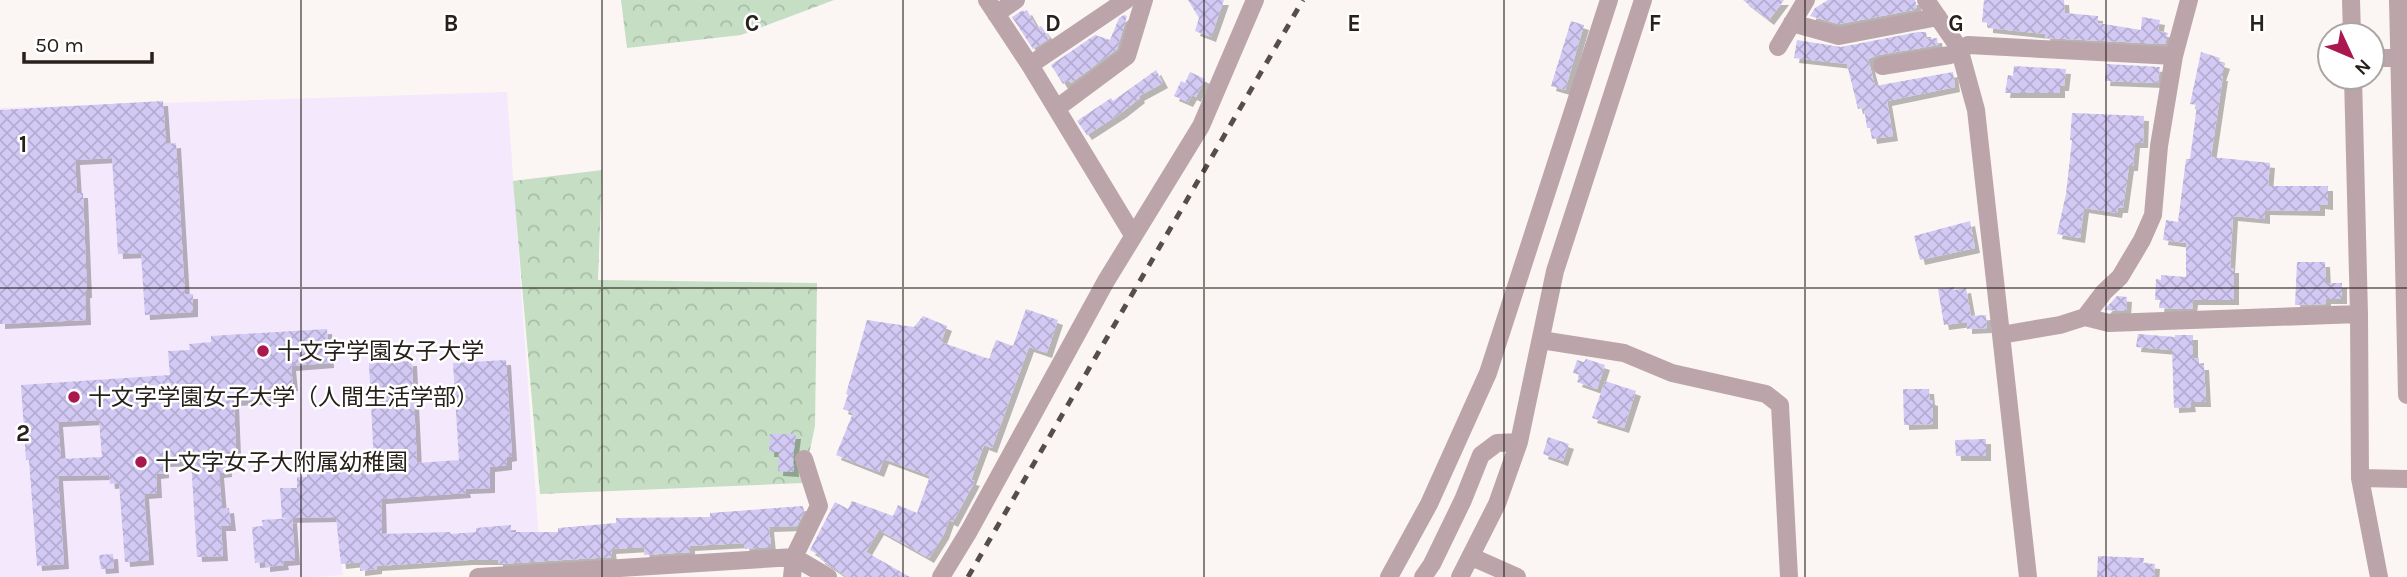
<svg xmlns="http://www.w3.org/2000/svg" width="2407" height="577" font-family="Karla,'Noto Sans JP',sans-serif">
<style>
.education{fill:#f4e8fd}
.forest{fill:url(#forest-crowns)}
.building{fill:url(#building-cross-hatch);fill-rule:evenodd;filter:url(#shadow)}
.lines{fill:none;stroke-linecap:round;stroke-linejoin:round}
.minor{stroke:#bca5aa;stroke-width:18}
.rail{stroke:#554e4a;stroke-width:5;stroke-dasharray:9 9;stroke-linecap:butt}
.grid{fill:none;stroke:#28201b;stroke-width:2;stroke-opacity:0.55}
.poi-dot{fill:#aa1850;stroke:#fff;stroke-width:2.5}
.labels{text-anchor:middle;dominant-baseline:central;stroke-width:5;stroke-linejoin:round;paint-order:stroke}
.poi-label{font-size:23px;fill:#28201b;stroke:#fff;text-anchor:start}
.grid-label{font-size:23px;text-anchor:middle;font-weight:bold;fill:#28201b;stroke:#fff;stroke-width:5;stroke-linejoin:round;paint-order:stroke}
</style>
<defs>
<pattern id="forest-crowns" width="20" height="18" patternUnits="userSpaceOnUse" patternTransform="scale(1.75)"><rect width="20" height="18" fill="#c5dec4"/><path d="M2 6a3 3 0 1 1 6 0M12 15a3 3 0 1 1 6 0" fill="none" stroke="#a9bea8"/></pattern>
<pattern id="building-cross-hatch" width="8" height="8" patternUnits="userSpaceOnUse" patternTransform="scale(1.75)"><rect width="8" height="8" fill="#d3c9f5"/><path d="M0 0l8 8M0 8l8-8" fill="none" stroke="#b5acd1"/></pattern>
<filter id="shadow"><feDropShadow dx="5" dy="5" stdDeviation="0" flood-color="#0004"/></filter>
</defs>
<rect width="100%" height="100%" fill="#fbf6f4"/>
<path class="education" d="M507,92l32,447 -199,6 3,30 -28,2h-315v-469z"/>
<path class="forest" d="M621,0h213l-93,35 -114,13z
M602,170l-4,110 219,3 -2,143 -12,57 -263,11 -27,-313z"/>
<path class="building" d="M1188,0h36l-13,37 -16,-6 4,-13z
M1743,0h41l-15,20z
M1828,0h87l2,7 -4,3 -74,14 -29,-8 5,-8z
M1984,0h80l1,13 33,3v7l43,7 1,-13 18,3 -2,11 10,2 -3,11 -120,-6v-4l-57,-6v-5l-6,-1z
M1023,10l1,2 3,-2 10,18 4,-2 9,12 -17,11 -21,-32z
M1124,15l3,1 -10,33 -46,34 -2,-3 -6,4 -12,-19 44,-30 15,5 9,-22z
M1571,21l13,4 -19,65 -14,-4z
M1918,32h8l1,7 10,-1 1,7 -60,10 -10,4 7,27 78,-14 2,15 -68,14 6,35 -21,3 -2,-11h-3l-3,-20 -6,1 -11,-45 -53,-6 3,-18 44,7z
M2201,52l19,6 -1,4 6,2 -4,12h2l-12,81 59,6 -2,23h60v19l-8,-1v7l-55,-1v9l-32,-3 -3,52h4v32h-41l-1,9 -33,-1 1,-8h-5l1,-21 5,1v-5l25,2v-34l-23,-3 3,-20 12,2 8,-63h4l7,-54 -7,-1z
M2107,64l53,3 -2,16 -53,-2z
M2014,66l52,3 -2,17h-4v7h-55l3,-18 5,1z
M1156,70l7,13 -24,13 1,2 -19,15 -34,22 -10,-14 34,-23 2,3z
M1190,72l15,7 -9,18 -4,-2 -4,7 -14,-6 7,-15 4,2z
M163,101l3,43 10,-1 9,151h8v18l-48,3 -4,-62 -23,1 -6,-96 -37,2 2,33h6l4,100h-2l1,27 -86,4v-214z
M2072,113l72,3 -1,27h-8l-2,23h-4l-6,42h-5l-1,5 -33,-5 -4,30 -23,-4 9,-40 6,-54h-2z
M1970,221l5,27 -55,12 -6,-24z
M2297,262h28l1,21h16v16h-16v5l-31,1z
M1954,287v3l12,-2 5,28 15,-1 1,13 -20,1v-7l-23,3 -6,-36z
M2117,296l10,1 -1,14 -22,-1z
M1026,309l32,11 -11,33 -18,-6 -37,101 -8,-3 -13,35 4,1 -22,41 -4,-2 -5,14 -15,24 -50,-28 -13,22 44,25h-63l-27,-18 1,-3 -11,-6 25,-48 13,7 4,-8 41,15 5,-11 19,8 13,-37 -46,-17 -5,13 -43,-17 17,-42 -10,-4 5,-14 -2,-1 21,-74 47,7 9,-11 24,10 -6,16 48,17 7,-19 17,6z
M327,329l2,34 -38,3 2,20h-10v12l-49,3 2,50 -10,1 1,20 -8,1 3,36 7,-1 2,18h-10l2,30 -26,1 -6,-96 -27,1v11l-8,1 1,19 -13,1 5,66 -24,2 -6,-79 -9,1 -1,-9 -51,1 6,88 -27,2 -8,-106h-3l-5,-75 149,-10 -2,-24 22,-1 -1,-6 22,-2v-6zM99,420l3,37 -41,2 -3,-37z
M2138,334l37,3v-2h18v24l6,-1v7h5l2,37h-16l1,5 -17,1 -2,-58 -36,-3z
M1586,359l19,6 -8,24 -20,-7 3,-7 -7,-2 4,-13 7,2z
M506,360l6,96 -5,1v8l-17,2v21l-25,1 1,4 -85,6 1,35 68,-2 1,2 25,-2v-4l35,-3v7h47v-4l58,-5v-5l94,-1v-4l93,-7 1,6 -7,14 -28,1 2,20h-4l-22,2 -1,-6 -54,3v6l-46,3 1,-8 -34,2 1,8 -114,7v-4h-30l-91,6v3l-17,2v-9l-19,2 -5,-47 -54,1 -2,-30h17v-11h10v-8l67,-4 -5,-102 43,-2 5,102 42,-3 -6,-97z
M1605,381l31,10 -12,37 -32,-10z
M1903,389h26l1,11 3,1v23l-29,1z
M770,434h26l-3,23 1,15 -16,-1 1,-19h-10z
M1548,437l21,7 -6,17 -20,-7z
M1986,439v17h-30l-1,-16z
M292,518l3,42 -12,1 1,4 -19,2v-5l-10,1 -3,-36 11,-1 -1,-6z
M113,554l1,14 -13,1 -2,-14z
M2098,556l46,2 -1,5 12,1 -1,13h-57z"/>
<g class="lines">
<path class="minor" d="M987,0l43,65 103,170
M1926,0l33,48 17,62 52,467
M2351,0l1,35
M2398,0l9,395
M996,14l20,-14
M1792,23l47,13 99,-19
M1778,47l28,-47
M2372,58h35
M1030,65l96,-65
M1882,66l68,-11 18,-10 206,11
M2353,77l6,237 1,164 47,1
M1057,108l70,-52 17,-56
M2085,317l19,-25 16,-15 22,-37 11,-25 6,-69 15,-90 15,-56
M2001,335l59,-10 25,-8 24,6 250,-9
M1541,340l83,13 48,20 94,21 14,11 9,172
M2360,478l19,99
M1472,557l45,20
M478,577l316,-20 34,20
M792,577l2,-20 25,-51 -15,-47
M941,577l28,-46 137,-250 95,-155 54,-126
M1389,577l40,-73 59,-131 121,-373
M1423,577l9,-13 31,-64 18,-45 16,-12 22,-1
M1460,577l37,-73 22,-62 36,-171 88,-271"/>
<path class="rail" d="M968,577l335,-577"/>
</g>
<path class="grid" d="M301,0v577M602,0v577M903,0v577M1204,0v577M1504,0v577M1805,0v577M2106,0v577M0,288h2407"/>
<g class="poi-dot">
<circle cx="263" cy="351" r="7"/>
<circle cx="74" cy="397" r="7"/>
<circle cx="141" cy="462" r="7"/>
</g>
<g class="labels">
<g class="poi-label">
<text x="277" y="351">十文字学園女子大学</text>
<text x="88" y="397">十文字学園女子大学（人間生活学部）</text>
<text x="155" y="462">十文字女子大附属幼稚園</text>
</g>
</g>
<g class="grid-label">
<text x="451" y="31">B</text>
<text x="752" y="31">C</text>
<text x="1053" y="31">D</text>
<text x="1354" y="31">E</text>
<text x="1655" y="31">F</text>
<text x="1956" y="31">G</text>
<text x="2257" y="31">H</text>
<text x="23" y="152">1</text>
<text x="23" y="441">2</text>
</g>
<g transform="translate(2351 56) rotate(134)"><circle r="33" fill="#ffffff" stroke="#a9a6a4" stroke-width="2"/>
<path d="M0-5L12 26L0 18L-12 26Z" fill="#aa1850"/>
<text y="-10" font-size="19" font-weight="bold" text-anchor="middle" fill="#28201b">N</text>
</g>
<path d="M24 52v10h128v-10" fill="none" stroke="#28201b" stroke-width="3.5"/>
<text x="35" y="52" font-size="21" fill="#28201b" stroke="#ffffff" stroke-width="5" paint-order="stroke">50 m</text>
</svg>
